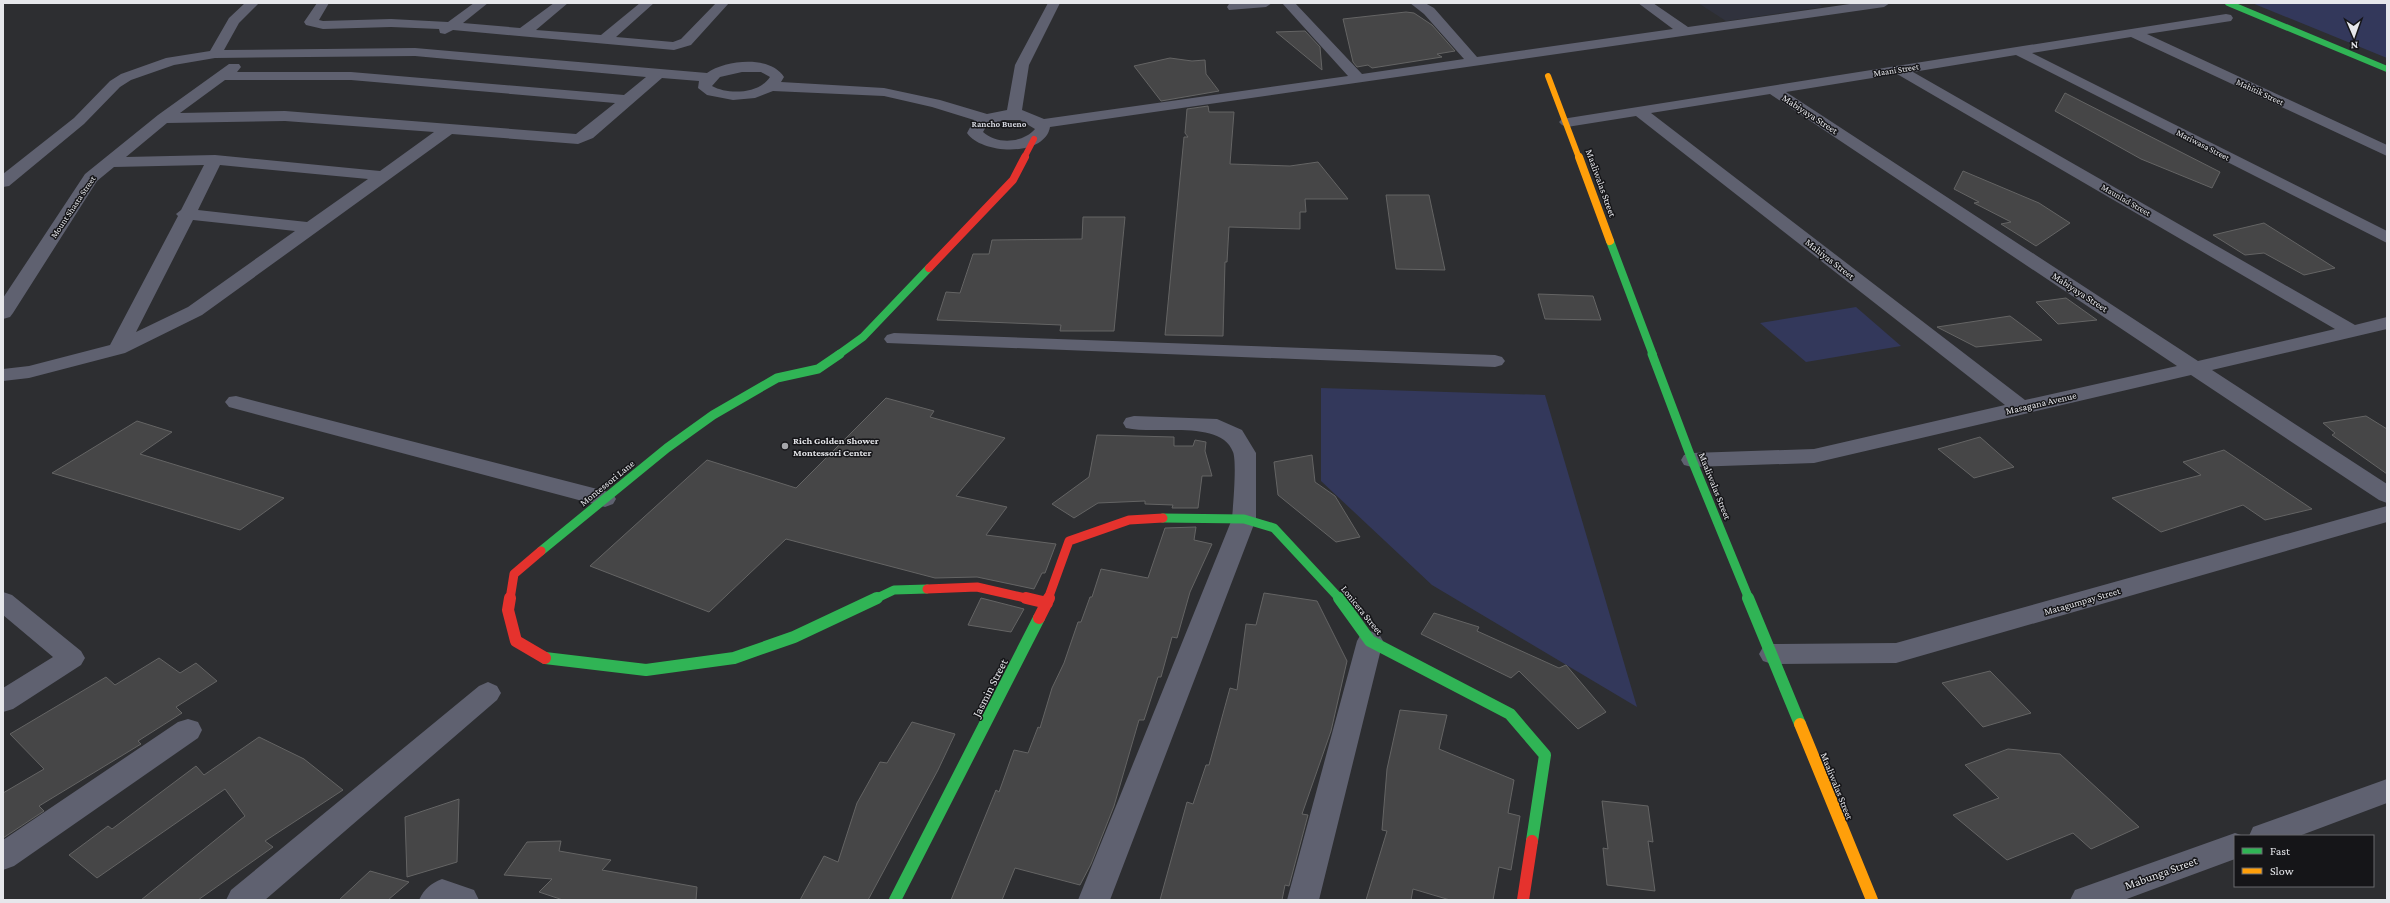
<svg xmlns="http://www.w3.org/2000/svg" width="2390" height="903" font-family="'Crimson Pro',serif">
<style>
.built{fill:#30323d}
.green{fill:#33385b}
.building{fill:#464647;stroke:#646464}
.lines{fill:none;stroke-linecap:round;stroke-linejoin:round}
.street{fill:#5f6170;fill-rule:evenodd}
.fast-far3{stroke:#30b455;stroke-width:6}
.fast-far2{stroke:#30b455;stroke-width:8}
.fast-far1{stroke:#30b455;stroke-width:9}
.fast{stroke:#30b455;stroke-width:12}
.slow-far2{stroke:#ff9f0a;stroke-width:6}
.slow-far1{stroke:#ff9f0a;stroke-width:8}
.slow{stroke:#ff9f0a;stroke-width:12}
.jam-far3{stroke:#e5322d;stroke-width:6}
.jam-far2{stroke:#e5322d;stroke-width:8}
.jam-far1{stroke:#e5322d;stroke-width:9}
.jam{stroke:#e5322d;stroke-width:12}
.poi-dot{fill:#a5a6aa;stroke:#151518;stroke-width:1.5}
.labels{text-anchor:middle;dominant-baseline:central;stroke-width:3;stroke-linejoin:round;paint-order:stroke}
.far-street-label{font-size:9px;fill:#e6e7eb;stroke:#151518}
.far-neighbourhood-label{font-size:9px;font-weight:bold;fill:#d4d6de;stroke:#151518}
.street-label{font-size:10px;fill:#e6e7eb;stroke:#151518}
.poi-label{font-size:10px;font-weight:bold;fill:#e6e7eb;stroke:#151518;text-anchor:start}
.near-street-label{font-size:12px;fill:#e6e7eb;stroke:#151518}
</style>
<rect width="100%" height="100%" fill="#2d2e31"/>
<path class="built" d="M1698,3h119l6,4 -97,14z"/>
<path class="green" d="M2252,3h135v55z
M1856,307l45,39 -95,16 -46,-39z
M1321,388l224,7 92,312 -205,-122 -111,-104z"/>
<path class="building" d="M1406,12l8,1 18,12 23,26 -18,3 5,3 -70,11 -4,-3 -11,2 -4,-5 -10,-43z
M1305,31l15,16 2,23 -46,-38z
M1170,58l22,3 13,-1 1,14 13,17 -58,10 -27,-35z
M2065,93l155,79 -8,16 -71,-29 -86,-48z
M1208,106l1,6h25l-4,52 60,2 28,-4 30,37h-43l1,13h-6v17l-71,-2 -2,35h-2l-2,74 -58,-1 19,-198h4l-3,-4 2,-24z
M1963,171l76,32 31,20 -34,23 -35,-22 10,-2 -37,-19 5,-1 -25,-13z
M1386,195h43l16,75 -49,-1z
M1083,217h42l-11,114h-54l1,-6 -124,-5 9,-28 14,1 13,-39h16l3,-14 90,-1z
M2264,223l71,45 -31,7 -40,-22 -19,2 -32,-20z
M1538,294l55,2 8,24 -56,-1z
M2066,298l31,22 -39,4 -22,-22z
M2010,316l32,24 -66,7 -39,-20z
M886,398l48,13 -4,6 75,21 -49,58 51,11 -21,28 70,9 -11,29h-3l-8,16 -57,-12 -42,1 -149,-39 -77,73 -119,-46 117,-106 89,28z
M2366,416l21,13v45l-55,-39 3,-2 -12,-10z
M137,421l35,11 -32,22 144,44 -44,32 -188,-57z
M1097,435l77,2v9h19l2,-6 11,2 -1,9 7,25h-10l-4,32h-26l1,-3 -28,-1v-3l-47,2 -24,15 -22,-14 37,-27z
M1980,437l34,30 -40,11 -36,-29z
M2224,450l88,59 -47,11 -22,-15 -82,27 -49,-34 89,-23 -18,-13z
M1312,455l3,27 20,14 25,41 -24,5 -58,-47 -4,-33z
M1196,527l-2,13 18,4 -22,48 -13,46 -5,-1 -11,40h-3l-14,43h-5l-25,86 -23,58 -11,21 -65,-17 -13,32h-51l45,-110 3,2 15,-42 14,3 10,-26 2,1 12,-40 12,-25 14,-41h3l9,-25h2l9,-28 47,9 17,-50z
M1264,593l53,8 30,60 -16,70 -29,83 6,1 -19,71 -4,-1 -3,15h-122l27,-98 6,2 13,-39h3l21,-77 7,2 9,-66 10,1z
M981,598l43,11 -13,23 -43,-7z
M1434,613l45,14 -2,4 82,37 7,-3 40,47 -28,17 -59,-58 -8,7 -90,-44z
M159,658l21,15 16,-10 21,18 -41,26 6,6 -44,28 3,3 -102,62 5,5 -41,27v-45l41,-24 -34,-35 96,-57 9,8z
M1990,671l41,42 -48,14 -41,-44z
M1400,710l47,5 -8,34 75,31 -6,33 12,3 -9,54 -12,-3 -6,33h-43l-37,-11 -2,11h-45l21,-69 -5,-1 5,-61z
M912,722l43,12 -17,36 -70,130h-68l24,-44 14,6 19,-59 23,-41 7,1z
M259,737l45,22 39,31 -78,51 8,6 -75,53h-57l104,-84 -20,-27 -128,89 -28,-23 39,-29 4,3 84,-63 8,9z
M2008,749l52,5 79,73 -48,22 -18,-16 -66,27 -54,-45 46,-17 -34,-33z
M459,799l-2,63 -50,15 -2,-60z
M1602,801l46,5 5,36 -5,-1 7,50 -48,-6 -4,-37 5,1z
M561,841l-2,10 52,9 -9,10 95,17 -1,13h-133l-24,-8 13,-13 -48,-4 23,-33z
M370,871l39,11 -21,18h-49z"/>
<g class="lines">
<path class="street" d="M245,3h14l-20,20 -15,27 191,-2 292,25c19,-13 63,-18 77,4l-3,5 103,6 56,12 47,14 20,-4 8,-45 33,-62h12l-31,62 -7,45 22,9 304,-43 -66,-73h13l67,71 102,-15 -40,-45 -14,-11h15l9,5 43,49 196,-28 -35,-26h15l35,24 169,-24h33l-6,4 -834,120c-5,30 -68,28 -83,6l7,-13 -42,-13 -48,-11 -111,-5 -18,7 -22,2 -26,-5 -9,-7 1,-7 -37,-3 -69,60 -15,6 -126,-10 -250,181 -77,38 -96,25 -26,3v-12l26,-3 81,-21 68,-129 -2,-2 5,-4 23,-45 -90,2 -17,14 -84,132 -3,4 -7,2v-21l82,-124 73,-59 71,-51h10l2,3 -4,5h114l273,23 22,-18 -231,-21 -200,2 -41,7 -43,15 -11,7 -36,37 -75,62 -6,1v-13l71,-56 36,-37 11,-7 45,-16 44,-7 19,-33zM742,72h19l9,5c-11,17 -42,18 -58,9l8,-9zM225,80h126l264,23 -39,31 -291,-23 -105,2zM1004,120h16l15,9c-12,14 -38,16 -52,3l4,-7zM285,121l149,11 -54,39 -165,-16 -89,2 41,-34zM220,165l148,14 -61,43 -109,-12zM193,220l102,11 -107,76 -52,25z
M317,3h12l-10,17 4,1 68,-2 57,3 26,-19h14l-25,20 57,5 34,-25h14l-32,27 65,5 39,-32h14l-38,34 57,5 8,-3 35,-36h13l-38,42 -17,5 -221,-20 -8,4 -5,-1 -1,-4 -48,-2 -68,2 -17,-4 -2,-3z
M1235,3h37l-6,4 -37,3 -2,-3 2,-3z
M2226,14l5,1 2,3 -2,3 -84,13 240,111v11l-256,-119 -99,16 355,178v12l-371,-188 -103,17 442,253 32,-8v12l-175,41 175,114v19l-8,-3 -188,-125 -377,88 -122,4 -8,-2 -3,-5 3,-5 8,-2 122,-4 191,-44 -369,-289 -69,11 -5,-2 -3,-3 3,-3zM1897,74l438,255 -137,32 -412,-269zM1770,94l407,272 -152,34 -374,-287z
M894,333l601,22 7,2 3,4 -3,4 -7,2 -608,-24 -3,-4 3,-4z
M236,396l369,95 8,3 3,5 -3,5 -8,3 -376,-100 -4,-5 4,-5z
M1134,416l83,3 25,11 14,23v66l-146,381h-32l154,-381c1,-13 5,-57 1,-67 -12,-33 -77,-17 -107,-24l-3,-5 3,-5z
M2387,506v16l-491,141 -124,1 -9,-3 -4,-7 4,-7 9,-3 124,-1z
M3,592l9,3 69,56 4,7 -4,7 -68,44 -10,3v-24l50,-31 -50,-42z
M1370,631l9,3 4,7 -64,259h-32l70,-259 4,-7z
M488,682l9,4 4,7 -4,7 -232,200h-39l5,-10 248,-204z
M188,719l10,3 4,8 -4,8 -184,128 -11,4v-30l175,-118z
M2387,779v24l-88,33h-50l4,-9z
M2235,833l9,3h-9v23l-111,41h-54l5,-10z
M442,879l32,11 5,10h-60c6,-12 11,-16 23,-21z"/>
<path class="fast-far3" d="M2228,3l159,66"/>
<path class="fast-far2" d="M1610,241l43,114
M838,355l25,-18 66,-69"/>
<path class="fast-far1" d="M1652,354l40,106 57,139
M1163,518l81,1 30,9 66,71
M541,551l126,-103 46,-33 64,-37 41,-9 22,-15
M875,599l19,-9 33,-1"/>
<path class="fast" d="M1339,598l31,43 140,73 35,41 -13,86
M1748,598l52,126
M545,658l101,12 88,-12 60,-21 83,-39
M895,900l144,-282"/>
<path class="slow-far2" d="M1548,76l31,82"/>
<path class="slow-far1" d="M1579,157l31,84"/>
<path class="slow" d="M1800,724l72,176"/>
<path class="jam-far3" d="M1024,158l10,-19"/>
<path class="jam-far2" d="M929,268l84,-88 12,-23"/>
<path class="jam-far1" d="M927,589l50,-2 53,12
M510,599l4,-25 27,-23
M1048,599l21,-58 60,-21 34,-2"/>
<path class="jam" d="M510,598l-2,12 8,31 29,17
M1026,598l21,5
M1039,618l10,-20
M1523,900l9,-59"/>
</g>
<circle class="poi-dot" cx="785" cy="446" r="4"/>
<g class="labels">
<g class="far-street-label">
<text transform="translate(1896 70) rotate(-9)">Maani Street</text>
<text transform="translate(2260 92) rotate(25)">Mahitik Street</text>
<text transform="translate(2203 145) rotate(27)">Mariwasa Street</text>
<text transform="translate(2126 200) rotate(30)">Maunlad Street</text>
<text transform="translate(73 207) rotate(-56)">Mount Shasta Street</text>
</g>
<g class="far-neighbourhood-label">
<text x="999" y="124">Rancho Bueno</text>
</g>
<g class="street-label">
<text transform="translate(1810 114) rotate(33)">Mabiyaya Street</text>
<text transform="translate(1601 183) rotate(70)">Maaliwalas Street</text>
<text transform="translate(1830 259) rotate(38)">Mahiyas Street</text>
<text transform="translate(2080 292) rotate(33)">Mabiyaya Street</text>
<text transform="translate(2041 403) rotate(-13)">Masagana Avenue</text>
<text transform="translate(607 483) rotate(-39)">Montessori Lane</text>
<text transform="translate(1715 486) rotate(68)">Maaliwalas Street</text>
<text transform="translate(2082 601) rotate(-16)">Matagumpay Street</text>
<text transform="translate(1362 610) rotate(51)">Lonicera Street</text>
<text transform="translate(1837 786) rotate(68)">Maaliwalas Street</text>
</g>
<g class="poi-label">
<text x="793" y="440">Rich Golden Shower<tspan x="793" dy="12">Montessori Center</tspan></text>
</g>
<g class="near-street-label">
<text transform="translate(990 688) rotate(-63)">Jasmin Street</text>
<text transform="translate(2161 873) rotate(-20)">Mabunga Street</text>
</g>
</g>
<rect width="2390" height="903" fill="none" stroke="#e6e7eb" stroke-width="8"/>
<rect x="2234" y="835" width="140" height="52" fill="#151518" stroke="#69696c"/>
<rect x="2242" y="848" width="20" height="6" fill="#30b455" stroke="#69696c"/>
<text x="2270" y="855" font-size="12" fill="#e6e7eb">Fast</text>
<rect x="2242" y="868" width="20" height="6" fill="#ff9f0a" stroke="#69696c"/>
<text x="2270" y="875" font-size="12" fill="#e6e7eb">Slow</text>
<g transform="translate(2354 36) rotate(178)" stroke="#151518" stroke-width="3" paint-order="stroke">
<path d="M0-3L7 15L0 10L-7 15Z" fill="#e6e7eb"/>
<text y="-6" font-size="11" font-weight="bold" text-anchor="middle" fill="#e6e7eb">N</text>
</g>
</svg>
